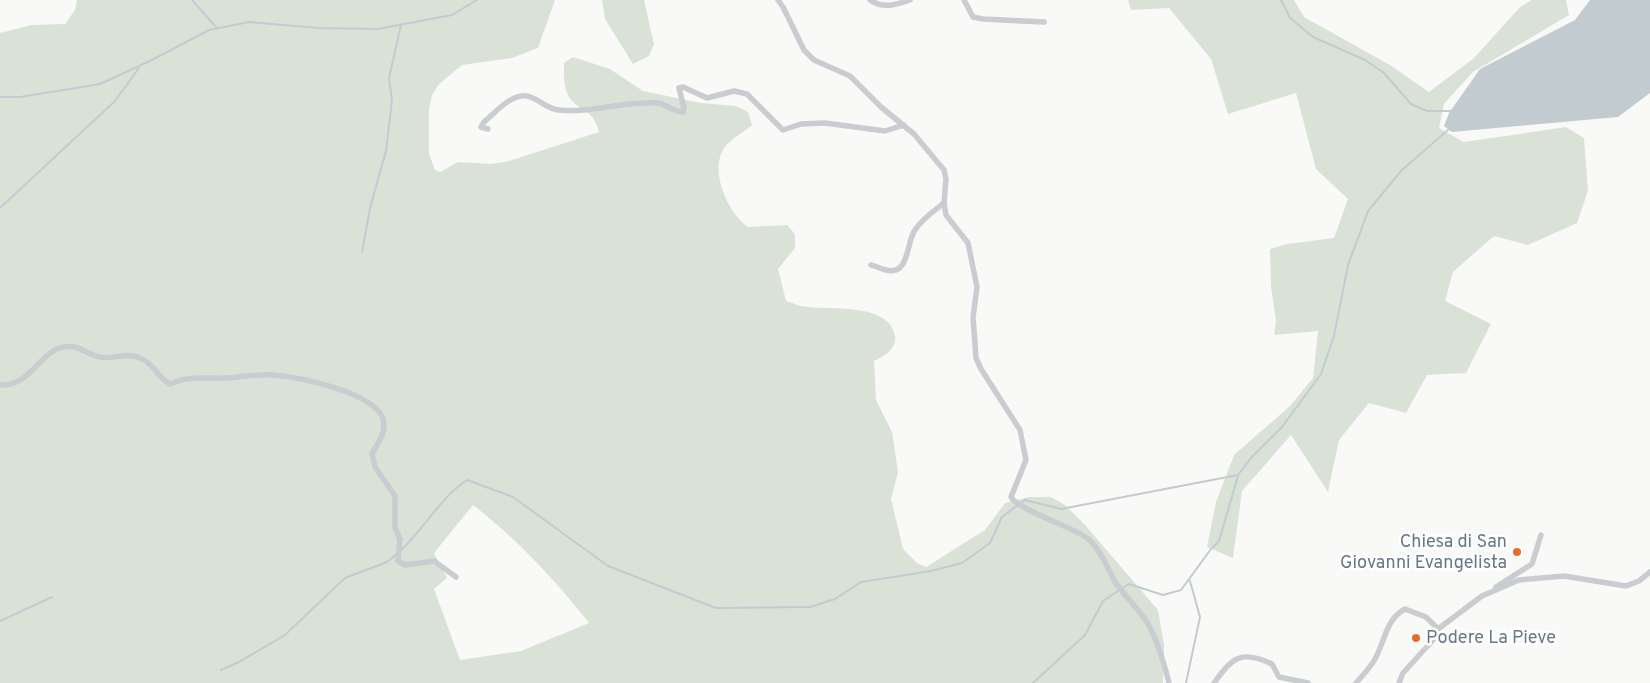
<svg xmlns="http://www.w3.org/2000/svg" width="1650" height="683" font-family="Overpass,sans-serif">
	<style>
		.green { fill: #dae2d8; fill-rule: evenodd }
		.water { fill: #c2cbd0 }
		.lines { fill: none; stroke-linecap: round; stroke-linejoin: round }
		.stream { stroke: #c2cbd0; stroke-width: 2 }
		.minor { stroke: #c9ccd0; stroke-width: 5.5 }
		.poi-dot { fill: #ea6a27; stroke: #fff; stroke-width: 2 }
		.labels { text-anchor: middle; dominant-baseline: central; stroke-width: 5; stroke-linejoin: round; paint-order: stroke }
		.poi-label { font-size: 18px; fill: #677689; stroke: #fff; text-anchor: end }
	</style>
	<rect width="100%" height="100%" fill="#f9faf7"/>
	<g class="green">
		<path d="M77,0H555L538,48L512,58L462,65L439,84L432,95L429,109V154L435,170L440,172L458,162L491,164L509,161L599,132C594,111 585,114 572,101C563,92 564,75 564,63L573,57L610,69L643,91L701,103L736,106L748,112L752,125C744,132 731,139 725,147C708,170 728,213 748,227L787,225L795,234V248L778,269L786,301C791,302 796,305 801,306C827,311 889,301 895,336C897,349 884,356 874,361L876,400L892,432L898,472L891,499L903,549L917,563L926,567L985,530L1005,503L1029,497H1051L1065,505L1085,525L1158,610L1164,645L1163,683H0V33L31,25L65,24L75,10ZM473,505C517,539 555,580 589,623L521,651L460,660L434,589L447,578L434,553Z"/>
		<polygon points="602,0 644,0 654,44 649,56 633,64 605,19"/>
		<polygon points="1128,0 1294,0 1304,17 1390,65 1429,92 1474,58 1520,7 1532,0 1566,0 1569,15 1473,72 1444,104 1439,128 1464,142 1566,127 1584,138 1588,191 1577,223 1528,245 1494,236 1453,272 1445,301 1491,324 1466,373 1427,375 1406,413 1369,403 1339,440 1328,492 1291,435 1242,491 1233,558 1207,547 1216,502 1234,455 1290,406 1313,378 1318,331 1274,335 1276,320 1271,287 1270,249 1287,244 1334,238 1348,199 1316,169 1296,93 1228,114 1211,59 1169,8 1131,10"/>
	</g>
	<polygon class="water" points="1590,0 1650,0 1650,93 1618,117 1452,132 1444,126 1449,113 1480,69 1575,20"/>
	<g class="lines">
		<g class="stream">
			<polyline points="192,0 217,28"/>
			<polyline points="1281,0 1290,18 1313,37 1365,60 1384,73 1411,104 1427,111 1451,111"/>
			<polyline points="0,97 20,97 100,84 150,61 209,30 249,22 318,28 378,29 452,15 477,0"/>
			<polyline points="0,208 115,101 139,68"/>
			<polyline points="362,252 370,208 386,151 392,100 389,78 401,25"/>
			<path d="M401,550C425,528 440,498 467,480L513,497L608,566L716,608L810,607L835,599L861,582L931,571L962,563L990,543L1002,517L1025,500L1061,509L1238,475L1251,458L1282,427L1321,374L1334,336L1348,265L1368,211L1401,171L1449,129"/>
			<polyline points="1122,588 1129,584 1163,595 1181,590 1211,549 1219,541 1238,476"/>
			<polyline points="0,621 52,597"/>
			<polyline points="221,670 239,662 285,635 345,578 387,562 398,553"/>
			<polyline points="1033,683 1085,635 1103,601 1118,591"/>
			<polyline points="1186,683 1200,617 1190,581"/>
		</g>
		<g class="minor">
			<path d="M778,0L783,7L804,50L814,60L850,76L881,107L914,134L944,170L946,179L944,203L946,215L968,243L977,287L973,317L976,358L981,369L1020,430L1026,460L1011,497C1017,509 1072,527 1087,538C1099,547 1107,567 1114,580C1123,595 1137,607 1147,622C1157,639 1164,663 1169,683"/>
			<path d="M870,0C883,9 896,5 910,0"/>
			<polyline points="964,0 973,17 983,19 1044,22"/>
			<path d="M488,129L481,127L484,122C494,114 507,98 521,96C535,94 545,109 559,110C587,113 614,104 643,103C649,103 656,102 662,104C669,107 675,112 683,112L684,108L679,88L683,87L707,98L734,91L747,94L783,130L801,124L825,123L885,131L904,125"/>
			<path d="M871,265C876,266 881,269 886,270C910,276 906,242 915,230C922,219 934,211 944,203"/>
			<path d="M0,385C31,387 39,351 64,347C80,344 87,355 100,357C114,360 127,351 142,359C154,364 158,378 170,384C189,375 207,379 227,378C242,377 257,374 273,375C299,377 374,392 383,419C387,432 378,442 372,454L375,467L395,496V528L400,539L398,561L405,565L434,561L456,577"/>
			<polyline points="1496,587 1532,564 1541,535"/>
			<path d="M1214,683C1232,658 1241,649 1272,664L1279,677L1308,683"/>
			<path d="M1356,683C1363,675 1370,668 1375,659C1385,641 1386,619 1405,609L1426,617L1438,629"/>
			<polyline points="1399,683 1403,673 1433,640 1438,629 1482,596 1519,580 1564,576 1626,586 1639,581 1650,572"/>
		</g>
	</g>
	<g class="poi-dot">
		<circle cx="1517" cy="552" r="5"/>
		<circle cx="1416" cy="638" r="5"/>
	</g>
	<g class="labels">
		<g class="poi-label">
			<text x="1507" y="542">Chiesa di San<tspan x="1507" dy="21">Giovanni Evangelista</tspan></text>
			<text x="1426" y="638" text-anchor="start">Podere La Pieve</text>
		</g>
	</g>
</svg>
